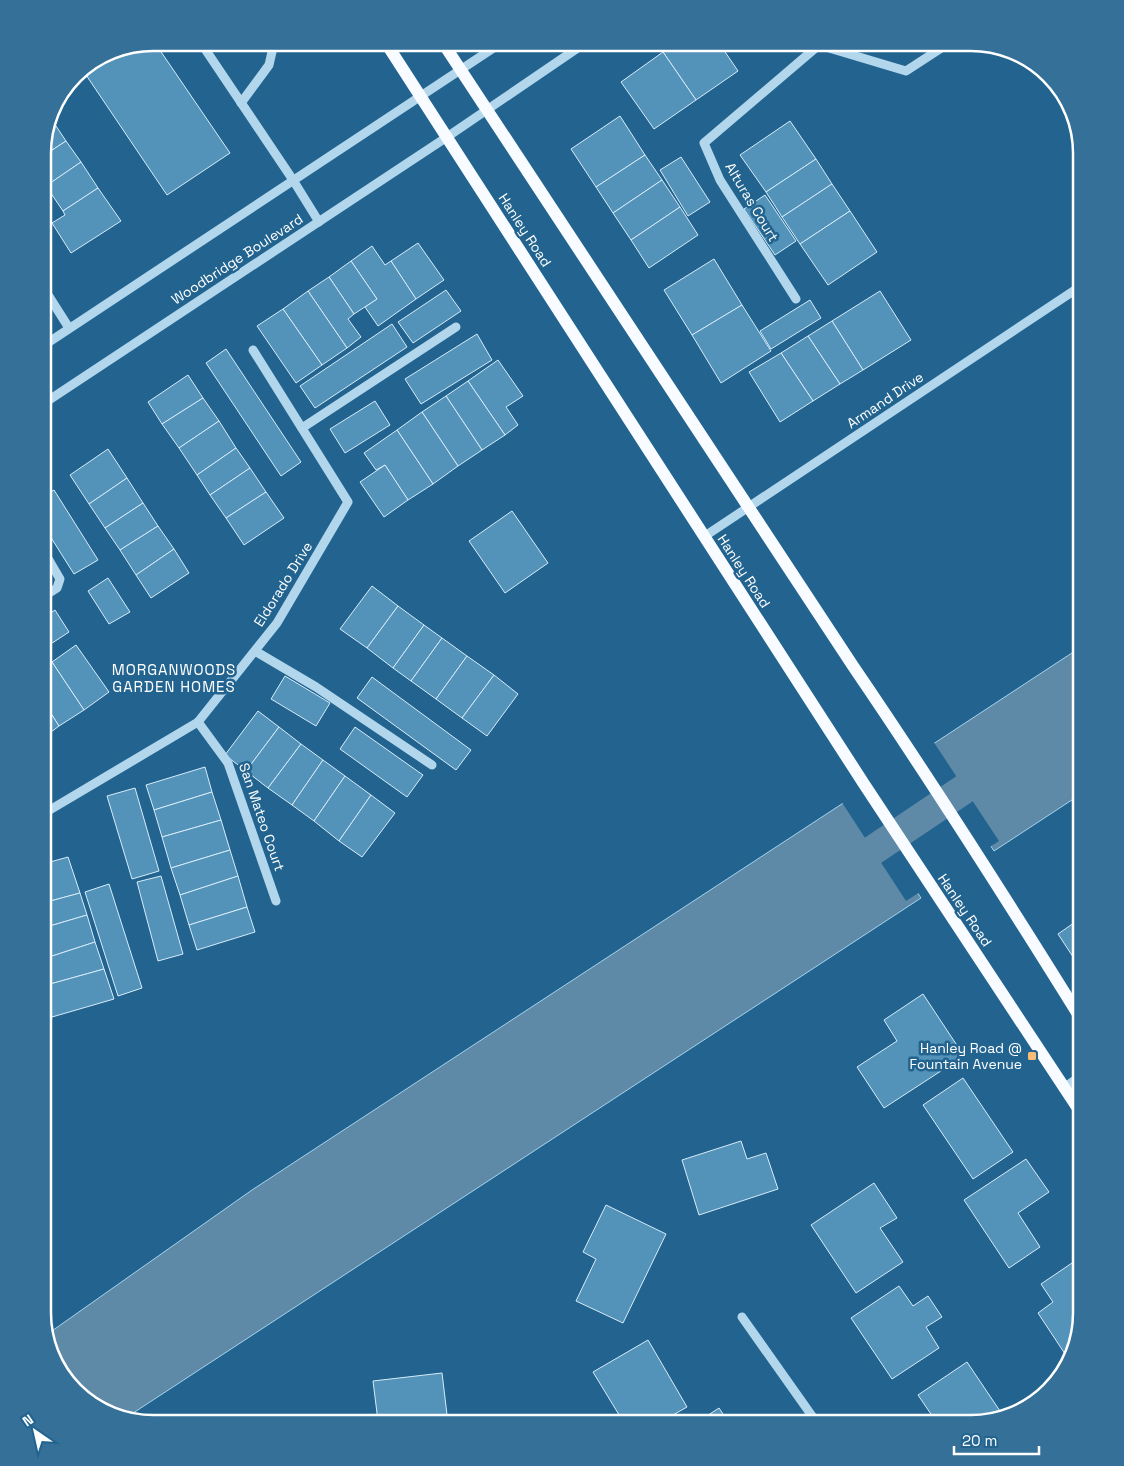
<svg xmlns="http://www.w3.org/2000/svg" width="1124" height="1466" font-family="'Space Grotesk',sans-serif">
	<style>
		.water { fill: #5f8aa7; stroke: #a6d3ed }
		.pier { fill: #22648f }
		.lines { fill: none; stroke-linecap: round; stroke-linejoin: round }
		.canal { stroke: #5f8aa7; stroke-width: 30 }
		.building { fill: #5392b9; stroke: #d7ecf9 }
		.minor { stroke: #b2d6ec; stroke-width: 9 }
		.major { stroke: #f8fbff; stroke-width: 12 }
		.poi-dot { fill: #f8bc74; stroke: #22648f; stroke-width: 2 }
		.labels { text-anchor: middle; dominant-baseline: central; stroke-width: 5; stroke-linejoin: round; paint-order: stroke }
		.street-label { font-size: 14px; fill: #fff; stroke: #22648f }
		.poi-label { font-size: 14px; fill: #fff; stroke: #22648f; text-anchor: end }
		.neighbourhood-label { font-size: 15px; letter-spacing: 1px; fill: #fff; stroke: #22648f }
		.rim { fill: none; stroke: #fff; stroke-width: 2.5 }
	</style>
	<rect width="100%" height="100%" fill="#22648f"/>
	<g class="water">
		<polygon points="1081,647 1081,794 994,851 927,748"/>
		<polygon points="854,796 921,898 127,1417 98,1409 61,1374 49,1333 252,1190"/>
	</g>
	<g class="pier">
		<polygon points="933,741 999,841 988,848 925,749 925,746"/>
		<polygon points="853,793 856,794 920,892 906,901 841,801"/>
	</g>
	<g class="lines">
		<polyline class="canal" points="851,865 991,771"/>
	</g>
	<g class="building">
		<polygon points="155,43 230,153 167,195 82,69 111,51"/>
		<polygon points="677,43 719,43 738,71 696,100 663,52"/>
		<polygon points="663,52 696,100 654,129 621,82"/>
		<polygon points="620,116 645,155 596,187 571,149"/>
		<polygon points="52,120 66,141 43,156 43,146 49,122"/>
		<polygon points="790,121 816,159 766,192 740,155"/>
		<polygon points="66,141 81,162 46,186 43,181 43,156"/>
		<polygon points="645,155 662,180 613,213 596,187"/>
		<polygon points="681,157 710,202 688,216 660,170"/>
		<polygon points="816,159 832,184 782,217 766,192"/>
		<polygon points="81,162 98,188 63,211 46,186"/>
		<polygon points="662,180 680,207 631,240 613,213"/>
		<polygon points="832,184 850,211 800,244 782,217"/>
		<polygon points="98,188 121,221 71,253 52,223 65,215 63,211"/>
		<polygon points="765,195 796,241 775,255 744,209"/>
		<polygon points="680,207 698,235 649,268 631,240"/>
		<polygon points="850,211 877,252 828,285 800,244"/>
		<polygon points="418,243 444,280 416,299 391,261"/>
		<polygon points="372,246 385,265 391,261 416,299 378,326 365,307 377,299 351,261"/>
		<polygon points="714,259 742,305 692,335 664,290"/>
		<polygon points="351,261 377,299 354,314 329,277"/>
		<polygon points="329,277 354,314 348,319 361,337 347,348 308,291"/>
		<polygon points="446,290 461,311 413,343 398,322"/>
		<polygon points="308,291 347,348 322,365 283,309"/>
		<polygon points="880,291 911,340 863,370 832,321"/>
		<polygon points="810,300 821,318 771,349 760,331"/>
		<polygon points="742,305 771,351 721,383 692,335"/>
		<polygon points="283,309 322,365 296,383 257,326"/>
		<polygon points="832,321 863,370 840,384 808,336"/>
		<polygon points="392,324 407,347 315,408 300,386"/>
		<polygon points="477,334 492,360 421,404 405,379"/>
		<polygon points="808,336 840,384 813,401 781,353"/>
		<polygon points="226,349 301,462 281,476 206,363"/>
		<polygon points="781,353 813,401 780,422 749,372"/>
		<polygon points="498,360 523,396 506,407 518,425 505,435 468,381"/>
		<polygon points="188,375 203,398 162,424 148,402"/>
		<polygon points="468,381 505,435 482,450 446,396"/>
		<polygon points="446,396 482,450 458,466 422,412"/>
		<polygon points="203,398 219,421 179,448 162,424"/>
		<polygon points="375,401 390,425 345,453 330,429"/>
		<polygon points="422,412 458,466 433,484 397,430"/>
		<polygon points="219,421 236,448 197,475 179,448"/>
		<polygon points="397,430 433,484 408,500 385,465 376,470 364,453"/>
		<polygon points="236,448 250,468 210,495 197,475"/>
		<polygon points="108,449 127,478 89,504 70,475"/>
		<polygon points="385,465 408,500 384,517 360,482"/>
		<polygon points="250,468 266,492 226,518 210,495"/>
		<polygon points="127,478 143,503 105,528 89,504"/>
		<polygon points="54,490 98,560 74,574 43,525 43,497"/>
		<polygon points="266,492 284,518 244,545 226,518"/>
		<polygon points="143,503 158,526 120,550 105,528"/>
		<polygon points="512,511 548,563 505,593 469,541"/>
		<polygon points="158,526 174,549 136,575 120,550"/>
		<polygon points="174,549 189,573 151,598 136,575"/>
		<polygon points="108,578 130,612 109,624 88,591"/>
		<polygon points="372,586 398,606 367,648 340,629"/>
		<polygon points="398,606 424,625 393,668 367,648"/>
		<polygon points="55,610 69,632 43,649 43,618"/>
		<polygon points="424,625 442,638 411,681 393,668"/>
		<polygon points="442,638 467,656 436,699 411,681"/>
		<polygon points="76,645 109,692 84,710 52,662"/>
		<polygon points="467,656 494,675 462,718 436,699"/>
		<polygon points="52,662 84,710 59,726 43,701 43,668"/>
		<polygon points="494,675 518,694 487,736 462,718"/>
		<polygon points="285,676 330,703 316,726 271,699"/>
		<polygon points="372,677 471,750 456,770 357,698"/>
		<polygon points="43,701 59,726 43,738"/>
		<polygon points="258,711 279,727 246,771 225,755"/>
		<polygon points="279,727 301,744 268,788 246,771"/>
		<polygon points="355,727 423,775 407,797 340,749"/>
		<polygon points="301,744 323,760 292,805 268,788"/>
		<polygon points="323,760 345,776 314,821 292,805"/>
		<polygon points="205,767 212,792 154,810 146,785"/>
		<polygon points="345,776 371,795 339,841 314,821"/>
		<polygon points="135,788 159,871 132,879 107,796"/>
		<polygon points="212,792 221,820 162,837 154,810"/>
		<polygon points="371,795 395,813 362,857 339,841"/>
		<polygon points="221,820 230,850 171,868 162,837"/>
		<polygon points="230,850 238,876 180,895 171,868"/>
		<polygon points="68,857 80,893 43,903 43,864"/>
		<polygon points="161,876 183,954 158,961 137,882"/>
		<polygon points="238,876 247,907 189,925 180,895"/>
		<polygon points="109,884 142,988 118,996 85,892"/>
		<polygon points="80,893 87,915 43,928 43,903"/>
		<polygon points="247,907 255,932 197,950 189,925"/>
		<polygon points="87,915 95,942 43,959 43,928"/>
		<polygon points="1081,918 1081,969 1058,934"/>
		<polygon points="95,942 104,969 43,986 43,959"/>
		<polygon points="104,969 114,999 52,1017 43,986"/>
		<polygon points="923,994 964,1056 884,1108 857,1067 897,1041 884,1020"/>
		<polygon points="963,1078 1013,1152 973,1179 923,1105"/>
		<polygon points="741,1141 747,1159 766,1153 778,1189 699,1215 682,1160"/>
		<polygon points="1026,1159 1049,1192 1018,1213 1040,1247 1009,1268 964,1200"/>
		<polygon points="874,1183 897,1218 880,1228 903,1262 856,1293 811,1225"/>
		<polygon points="606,1205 666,1234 623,1323 576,1301 596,1259 583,1252"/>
		<polygon points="1072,1263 1081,1277 1081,1313 1069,1360 1038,1313 1053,1302 1041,1284"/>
		<polygon points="899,1286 913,1306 928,1296 942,1317 926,1327 939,1348 892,1379 851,1318"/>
		<polygon points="648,1340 687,1407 659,1423 624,1423 593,1372"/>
		<polygon points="967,1362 1002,1414 971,1423 937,1423 918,1395"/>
		<polygon points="442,1373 448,1423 401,1423 401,1418 378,1421 373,1381"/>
		<polygon points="719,1408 729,1423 696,1423"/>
		<polygon points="495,1415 505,1423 488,1423"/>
	</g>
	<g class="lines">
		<g class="minor">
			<polyline points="201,43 293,180 319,222"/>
			<polyline points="818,43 819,45 906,71 949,43"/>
			<polyline points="241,103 269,65 274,43"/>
			<polyline points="43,287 69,328"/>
			<polyline points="796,299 720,180 704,143 819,45"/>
			<polyline points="43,346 501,43"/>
			<polyline points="43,404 447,137 585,43"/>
			<polyline points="302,428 456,327"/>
			<polyline points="705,536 1081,286"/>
			<polyline points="43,597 57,588 60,579 43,550"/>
			<polyline points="255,651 316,687 432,765"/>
			<polyline points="198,722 228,763 276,901"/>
			<polyline points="43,814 198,722 277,623 348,502 253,350"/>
			<polyline points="43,1043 43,1045"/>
			<polyline points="1065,1087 1081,1076"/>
			<polyline points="742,1317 817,1423"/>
		</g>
		<g class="major">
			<polyline points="386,43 864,784 1081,1113"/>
			<path d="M443,43L853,666C932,782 1007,900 1081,1019"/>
		</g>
	</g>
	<rect class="poi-dot" x="1027" y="1051" width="10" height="10" rx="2.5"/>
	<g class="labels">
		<g class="street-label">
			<text transform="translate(752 202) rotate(59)">Alturas Court</text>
			<text transform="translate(525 230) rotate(57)">Hanley Road</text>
			<text transform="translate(237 259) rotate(-33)">Woodbridge Boulevard</text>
			<text transform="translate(885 400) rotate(-34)">Armand Drive</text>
			<text transform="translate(744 571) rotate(57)">Hanley Road</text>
			<text transform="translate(283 584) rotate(-58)">Eldorado Drive</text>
			<text transform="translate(262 817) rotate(71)">San Mateo Court</text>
			<text transform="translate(965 910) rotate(56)">Hanley Road</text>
		</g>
		<g class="poi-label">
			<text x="1022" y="1048">Hanley Road @<tspan x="1022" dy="16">Fountain Avenue</tspan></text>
		</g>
		<g class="neighbourhood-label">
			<text x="174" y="669">MORGANWOODS<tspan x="174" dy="17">GARDEN HOMES</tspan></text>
		</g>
	</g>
	<path d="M0 0H1124V1466H0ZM153 51H971A102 102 0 0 1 1073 153V1313A102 102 0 0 1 971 1415H153A102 102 0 0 1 51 1313V153A102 102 0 0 1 153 51Z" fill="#347098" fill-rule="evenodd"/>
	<path class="rim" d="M153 51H971A102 102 0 0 1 1073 153V1313A102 102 0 0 1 971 1415H153A102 102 0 0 1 51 1313V153A102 102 0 0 1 153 51Z"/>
	<g transform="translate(35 1431) rotate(326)" stroke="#22648f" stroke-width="4" paint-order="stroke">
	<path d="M0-4L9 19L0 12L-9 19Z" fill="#ffffff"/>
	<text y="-8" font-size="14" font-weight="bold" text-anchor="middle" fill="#ffffff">N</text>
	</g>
	<path d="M954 1446v8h85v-8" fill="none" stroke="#ffffff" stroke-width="2.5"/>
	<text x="962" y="1446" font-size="15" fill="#ffffff" stroke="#22648f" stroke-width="4" paint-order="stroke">20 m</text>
</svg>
